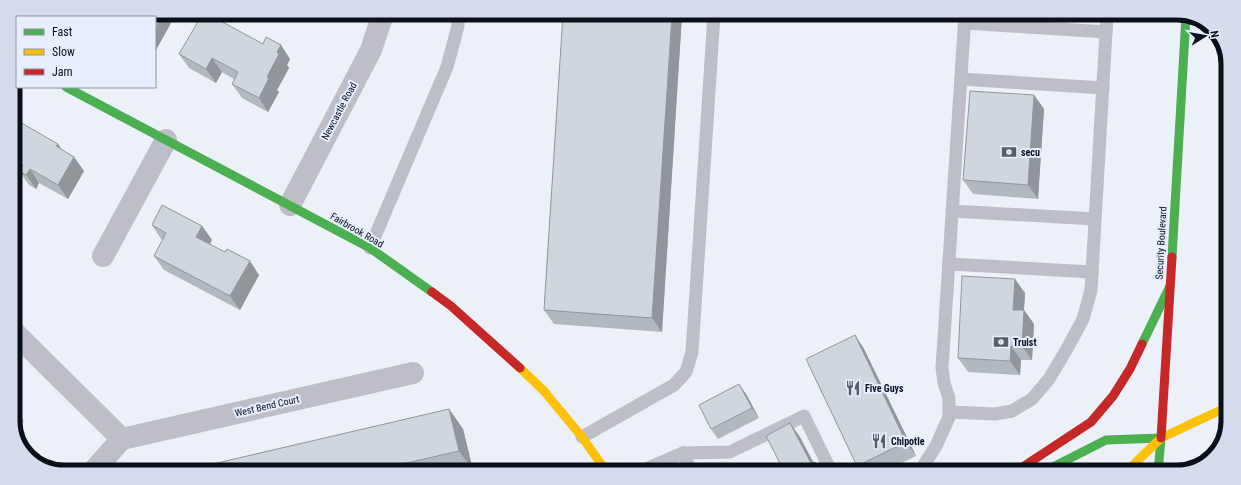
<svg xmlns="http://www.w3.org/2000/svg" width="1241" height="485" font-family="'Roboto Condensed',sans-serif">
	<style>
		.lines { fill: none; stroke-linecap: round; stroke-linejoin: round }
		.lane { stroke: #bebec9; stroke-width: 13 }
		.street { stroke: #bebec9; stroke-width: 22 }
		.fast { stroke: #4caf50; stroke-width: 9 }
		.slow { stroke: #ffc107; stroke-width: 9 }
		.jam { stroke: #c62828; stroke-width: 9 }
		.wall { fill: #b2b8bf }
		.shaded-wall { fill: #91969b }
		.building { fill: #cfd6de; stroke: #91969b }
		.labels { text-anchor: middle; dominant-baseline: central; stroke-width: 4; stroke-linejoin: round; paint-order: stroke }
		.street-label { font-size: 10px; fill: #0b0f19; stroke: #e6eeff }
		.poi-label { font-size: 10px; font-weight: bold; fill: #0b0f19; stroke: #e6eeff; text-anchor: start }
		.rim { fill: none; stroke: #0b0f19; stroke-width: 5 }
	</style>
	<rect width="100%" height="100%" fill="#ecf0f9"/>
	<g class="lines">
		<g class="lane">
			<polyline points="1106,32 1107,16"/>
			<polyline points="961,79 1103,88"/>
			<polyline points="952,211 1095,219"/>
			<polyline points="370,248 447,67 458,26 458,14"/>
			<polyline points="949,264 1092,272"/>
			<polyline points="949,412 995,414 1012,411 1032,399 1049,379 1068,347 1083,319 1091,290 1106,32 965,23"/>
			<polyline points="582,437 674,385 686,372 692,352 714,15"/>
			<polyline points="683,453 691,471"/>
			<polyline points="641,471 683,453 730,452 804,416 831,471"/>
			<polyline points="920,471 936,446 949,417 949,398 944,383 942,368 965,15"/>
		</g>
		<g class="street">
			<polyline points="290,205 371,50 383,14"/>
			<polyline points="103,256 166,140"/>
			<polyline points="13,331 122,439 413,373"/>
			<polyline points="95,469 122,439"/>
		</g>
		<g class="fast">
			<polyline points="14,59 17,60"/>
			<polyline points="66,87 370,248 432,292"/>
			<polyline points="1172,257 1186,16"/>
			<polyline points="1142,344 1170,286"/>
			<polyline points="1043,472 1106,440 1161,438"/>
			<polyline points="1158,472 1161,438"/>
		</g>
		<g class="slow">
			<polyline points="520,368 544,391 582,437 606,471"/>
			<polyline points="1126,472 1161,438 1225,408"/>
		</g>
		<g class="jam">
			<polyline points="432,292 451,306 520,368"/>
			<polyline points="1161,438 1172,257"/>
			<polyline points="1015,472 1091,422 1113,396 1130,369 1142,344"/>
		</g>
	</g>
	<g class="wall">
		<polygon points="82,13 107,13 105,17 90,17"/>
		<polygon points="563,14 682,15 662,332 554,324 544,310"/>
		<polygon points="179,54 290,59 287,65 289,68 277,90 279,92 268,112 242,98 232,84 234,79 222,72 216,83 189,68"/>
		<polygon points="1034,95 1044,109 1038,199 973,194 963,180"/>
		<polygon points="13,123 74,157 84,171 68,199 39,183 36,189 29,185 20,172 13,168"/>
		<polygon points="152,225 202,226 212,240 210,244 259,275 240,310 164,270 154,256 163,240 161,239"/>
		<polygon points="1025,293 1024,310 1034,324 1032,360 1021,360 1020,375 968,372 958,358"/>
		<polygon points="855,335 864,349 916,456 885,471 861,471 857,466"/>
		<polygon points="746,394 759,418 718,439 711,429"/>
		<polygon points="13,406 24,421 15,430 13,424"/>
		<polygon points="449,409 463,429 473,470 187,470"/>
	</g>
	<g class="shaded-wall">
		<polygon points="95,13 107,13 105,17 97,17 95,14"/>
		<polygon points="164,13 171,23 155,52 155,29"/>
		<polygon points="672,15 682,15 662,332 652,318"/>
		<polygon points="281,45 290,59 287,65 289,68 277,90 279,92 268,112 259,98 277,52"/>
		<polygon points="212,58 222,72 216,83 206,69"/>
		<polygon points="1034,95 1044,109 1038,199 1028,185"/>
		<polygon points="58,144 68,158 56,146"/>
		<polygon points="74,157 84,171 68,199 58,185"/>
		<polygon points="30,169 39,183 36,189 26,175"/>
		<polygon points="202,226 212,240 206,251 196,237"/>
		<polygon points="250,261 259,275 240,310 230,296"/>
		<polygon points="1015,279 1025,293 1023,324 1013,310"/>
		<polygon points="1024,310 1034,324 1032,360 1022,346"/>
		<polygon points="855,335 864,349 916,456 906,442"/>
		<polygon points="1011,346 1021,360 1020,375 1010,361"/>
		<polygon points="739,384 746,394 759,418 752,408"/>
		<polygon points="449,409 463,429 473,470 459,451"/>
		<polygon points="790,423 800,437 818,471 815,471"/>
	</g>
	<g class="building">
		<polygon points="127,13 164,13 155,29 155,17 125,17"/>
		<polygon points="203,13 206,13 263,44 266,37 281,45 277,52 279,54 267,77 269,78 259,98 232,84 238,72 212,58 206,69 179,54"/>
		<polygon points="563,14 672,15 652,318 544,310"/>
		<polygon points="970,91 1034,95 1028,185 963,180"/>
		<polygon points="18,121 58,144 56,146 74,157 58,185 30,169 26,175 19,171 23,165 13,160 13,123 16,125"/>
		<polygon points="162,205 202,226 196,237 225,252 227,249 250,261 230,296 154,256 166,233 152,225"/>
		<polygon points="962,276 1015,279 1013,310 1024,310 1022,346 1011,346 1010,361 958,358"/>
		<polygon points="855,335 906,442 857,466 806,359"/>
		<polygon points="739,384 752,408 711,429 699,405"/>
		<polygon points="449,409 459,451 376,470 187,470"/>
		<polygon points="790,423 815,471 784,471 766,436"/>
		<polygon points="815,462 820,471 817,471 812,463"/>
	</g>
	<defs>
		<g id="bank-bare" transform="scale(1.2)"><path d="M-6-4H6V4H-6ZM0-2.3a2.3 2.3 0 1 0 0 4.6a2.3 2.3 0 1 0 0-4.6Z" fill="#5a5e67" stroke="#e6eeff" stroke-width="2.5" paint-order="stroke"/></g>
		<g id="restaurant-bare" transform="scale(1.2)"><path d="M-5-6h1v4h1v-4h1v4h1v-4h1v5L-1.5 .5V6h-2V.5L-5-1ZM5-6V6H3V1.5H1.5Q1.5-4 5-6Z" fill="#5a5e67" stroke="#e6eeff" stroke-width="2.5" paint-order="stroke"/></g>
	</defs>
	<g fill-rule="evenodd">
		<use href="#bank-bare" x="1009" y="152"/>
		<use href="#bank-bare" x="1001" y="342"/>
		<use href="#restaurant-bare" x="853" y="388"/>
		<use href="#restaurant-bare" x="879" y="441"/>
	</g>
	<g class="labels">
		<g class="street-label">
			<text transform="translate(339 111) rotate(-62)">Newcastle Road</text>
			<text transform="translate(357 230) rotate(30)">Fairbrook Road</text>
			<text transform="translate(1161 243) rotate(-87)">Security Boulevard</text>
			<text transform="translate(267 406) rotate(-13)">West Bend Court</text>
		</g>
		<g class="poi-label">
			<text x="1021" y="152">secu</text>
			<text x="1013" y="342">Truist</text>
			<text x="865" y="388">Five Guys</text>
			<text x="891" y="441">Chipotle</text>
		</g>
	</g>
	<path d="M0 0H1241V485H0ZM64 20H1177A44 44 0 0 1 1221 64V421A44 44 0 0 1 1177 465H64A44 44 0 0 1 20 421V64A44 44 0 0 1 64 20Z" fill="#d4dced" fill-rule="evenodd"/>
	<path class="rim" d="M64 20H1177A44 44 0 0 1 1221 64V421A44 44 0 0 1 1177 465H64A44 44 0 0 1 20 421V64A44 44 0 0 1 64 20Z"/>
	<rect x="16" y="16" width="140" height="72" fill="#e6eeff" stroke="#8e95a3"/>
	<rect x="24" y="29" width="20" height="6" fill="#4caf50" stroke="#8e95a3"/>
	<text x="52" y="36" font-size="12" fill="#0b0f19">Fast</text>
	<rect x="24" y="49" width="20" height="6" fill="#ffc107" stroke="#8e95a3"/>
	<text x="52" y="56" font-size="12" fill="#0b0f19">Slow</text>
	<rect x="24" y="69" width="20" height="6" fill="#c62828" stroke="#8e95a3"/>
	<text x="52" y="76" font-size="12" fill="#0b0f19">Jam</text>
	<g transform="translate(1205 36) rotate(79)" stroke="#e6eeff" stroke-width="3" paint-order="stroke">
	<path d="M0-3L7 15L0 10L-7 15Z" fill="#0b0f19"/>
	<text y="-6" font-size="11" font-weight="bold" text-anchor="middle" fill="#0b0f19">N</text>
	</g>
</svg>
